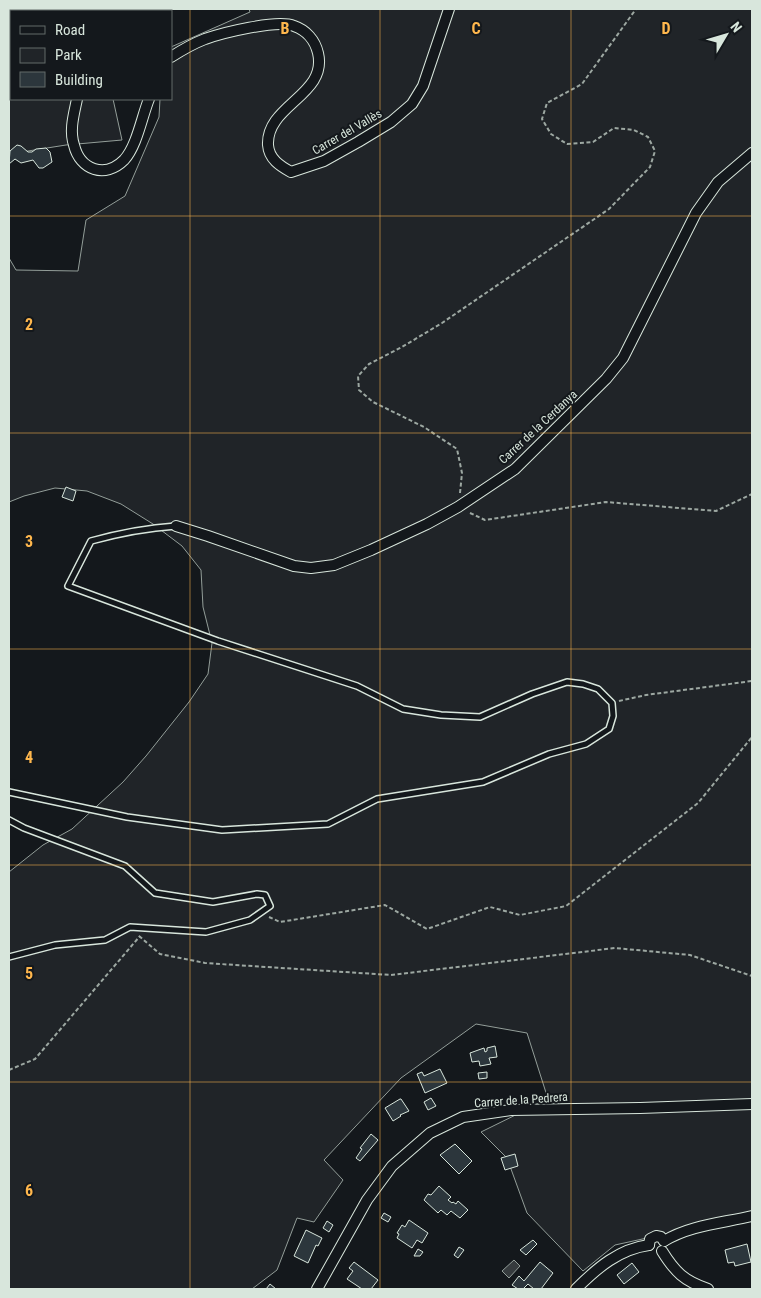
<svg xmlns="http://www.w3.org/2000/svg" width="761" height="1298" font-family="'Roboto Condensed',sans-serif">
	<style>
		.green { fill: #202428; stroke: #939e99 }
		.water { fill: #363b3e; stroke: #939e99 }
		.building { fill: #2c363c; stroke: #d8e6dc }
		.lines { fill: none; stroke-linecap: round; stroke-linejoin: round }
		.lane-casing { stroke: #d8e6dc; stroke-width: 8 }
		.street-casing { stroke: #d8e6dc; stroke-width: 12 }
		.path { stroke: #9da8a2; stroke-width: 2; stroke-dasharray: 4 2.5; stroke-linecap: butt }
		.lane { stroke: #14181c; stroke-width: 5 }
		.street { stroke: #14181c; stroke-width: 10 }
		.grid { fill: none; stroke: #ffb74d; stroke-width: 1; stroke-opacity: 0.55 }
		.labels { text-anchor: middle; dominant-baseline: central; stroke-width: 4; stroke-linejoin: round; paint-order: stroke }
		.street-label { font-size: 12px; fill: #d8e6dc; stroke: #14181c }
		.grid-label { font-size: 16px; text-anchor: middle; font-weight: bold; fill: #ffb74d; stroke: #14181c; stroke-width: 4; stroke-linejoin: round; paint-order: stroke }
	</style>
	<rect width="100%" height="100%" fill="#14181c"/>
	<g class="green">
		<polygon points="9,9 134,9 132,11 11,11 11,99 113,99 122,140 66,145 9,154"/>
		<polygon points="249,9 752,9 752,1215 615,1245 583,1271 527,1213 507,1158 481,1132 548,1099 527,1033 476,1024 401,1078 324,1160 343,1180 314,1222 297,1218 277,1270 252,1289 9,1289 9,872 43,845 72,829 123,782 146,756 189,702 208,674 212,643 203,607 201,570 182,546 153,524 121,504 87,491 55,488 24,496 9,502 9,258 16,270 78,271 86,220 125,196 159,117 160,99 171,99 171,47 250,12"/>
	</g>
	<polygon class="water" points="514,1260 520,1266 509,1278 502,1271"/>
	<g class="building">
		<polygon points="17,145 21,146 28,152 32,152 36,149 46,148 50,152 52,162 43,168 39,168 33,160 21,163 15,159 9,164 10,151"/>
		<polygon points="66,487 76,491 73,501 62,497"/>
		<polygon points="495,1046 497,1057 489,1058 491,1064 480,1066 479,1061 472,1062 470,1053 484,1048 485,1052 487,1051 487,1048"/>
		<polygon points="440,1069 447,1083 425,1093 417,1074 422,1072 424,1076"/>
		<polygon points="487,1072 487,1078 479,1079 478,1073"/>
		<polygon points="431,1098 436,1106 428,1110 424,1102"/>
		<polygon points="400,1099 401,1099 409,1111 400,1115 401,1116 393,1121 385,1108"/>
		<polygon points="371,1134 378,1140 360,1161 356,1158 362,1149 360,1148"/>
		<polygon points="455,1144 472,1161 459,1174 440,1155"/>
		<polygon points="515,1154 518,1166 505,1170 501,1158"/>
		<polygon points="439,1186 451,1197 448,1200 452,1203 453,1202 456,1204 458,1201 468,1210 460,1218 451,1211 447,1215 441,1210 438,1213 424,1200 428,1194 431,1195"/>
		<polygon points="384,1213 391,1217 388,1222 381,1218"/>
		<polygon points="409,1220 428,1233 422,1243 417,1240 412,1248 397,1238 399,1234 397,1233 402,1225 405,1227"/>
		<polygon points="327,1221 333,1225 329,1232 323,1228"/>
		<polygon points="306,1230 322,1238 318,1246 316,1245 308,1263 294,1256"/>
		<polygon points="533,1240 537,1244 526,1255 520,1250"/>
		<polygon points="747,1244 751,1262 735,1266 734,1262 728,1263 725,1250"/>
		<polygon points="459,1247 464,1250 458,1258 454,1255"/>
		<polygon points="418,1249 423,1252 420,1256 414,1256"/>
		<polygon points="354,1262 378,1280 371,1289 362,1289 347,1279 353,1271 349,1268"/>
		<polygon points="540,1262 553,1273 541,1289 534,1289 528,1284 523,1289 518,1289 512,1285 519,1276 524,1281"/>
		<polygon points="632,1263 639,1272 624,1284 617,1275"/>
		<polygon points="270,1284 276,1289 266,1289"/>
	</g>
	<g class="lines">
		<g class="lane-casing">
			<g id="lane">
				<path d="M9,792L127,817L222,830L328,824L377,799L483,782L549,754L586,744L609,729L613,716L612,703L598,689L583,684L567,682L532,694L480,717L441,715L403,709L357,686L218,641L68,586L91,541C120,533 146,528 176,526"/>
				<polyline points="9,820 24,828 125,866 155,893 213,902 257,894 265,895 270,906 250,920 206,932 130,927 105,940 55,945 9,957"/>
			</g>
		</g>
		<g class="street-casing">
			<g id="street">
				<polyline points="70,11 71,9"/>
				<path d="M171,57C182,50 192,44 205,39C222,33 277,19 294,26C306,30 315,40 318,53C328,95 266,105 268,145C269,159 280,166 291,172L324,161L358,142L391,122L412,104L423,86L449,9"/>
				<path d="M77,99C74,114 69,130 74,145C80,170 105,179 124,160C137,146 142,116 149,99"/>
				<polyline points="176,526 208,536 294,566 311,568 334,565 371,550 427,524 458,507 515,469 606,379 623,358 696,213 718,182 752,153"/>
				<path d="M664,1241C690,1225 723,1223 752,1216"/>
				<polyline points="649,1245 650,1239 656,1236 661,1237 664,1241"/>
				<path d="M662,1251C675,1272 684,1281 708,1289"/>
				<polyline points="317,1289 367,1200 392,1166 430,1133 463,1117 511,1110 640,1108 752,1104"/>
				<path d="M576,1289C597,1268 619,1249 649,1245"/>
			</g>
		</g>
		<g class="path">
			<polyline points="460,493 462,473 457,449 424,427 373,402 359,390 358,376 369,364 402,347 442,323 609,209 650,167 655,151 648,137 634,130 614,128 593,142 567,144 551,134 542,119 547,103 582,84 636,9"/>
			<polyline points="470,513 485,520 606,502 716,511 752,494"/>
			<polyline points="619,701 646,695 752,681"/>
			<polyline points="269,917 280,922 385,905 427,929 490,907 520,915 566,906 698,803 752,737"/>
			<polyline points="139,936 160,954 205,963 391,975 615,948 690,955 752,976"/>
			<polyline points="9,1070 35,1059 140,936"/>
		</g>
		<use href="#lane" class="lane"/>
		<use href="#street" class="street"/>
	</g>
	<path class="grid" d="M190,9V1289M380,9V1289M571,9V1289M9,216H752M9,433H752M9,649H752M9,865H752M9,1082H752"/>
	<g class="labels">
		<g class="street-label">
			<text transform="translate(347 132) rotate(-30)">Carrer del Vallès</text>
			<text transform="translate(538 427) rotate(-43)">Carrer de la Cerdanya</text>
			<text transform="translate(521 1100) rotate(-4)">Carrer de la Pedrera</text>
		</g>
	</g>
	<g class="grid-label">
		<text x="285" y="34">B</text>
		<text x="476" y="34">C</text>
		<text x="666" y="34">D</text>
		<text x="29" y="330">2</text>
		<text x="29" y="547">3</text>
		<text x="29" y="763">4</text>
		<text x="29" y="979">5</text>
		<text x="29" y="1196">6</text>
	</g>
	<rect width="761" height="1298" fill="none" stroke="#d8e6dc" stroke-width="20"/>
	<rect x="10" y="10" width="162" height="90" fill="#14181c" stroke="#626a69"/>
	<rect x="20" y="26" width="25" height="8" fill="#14181c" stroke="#626a69"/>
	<text x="55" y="35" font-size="15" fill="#d8e6dc">Road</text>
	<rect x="20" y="48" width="25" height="15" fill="#202428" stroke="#626a69"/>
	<text x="55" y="60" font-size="15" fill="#d8e6dc">Park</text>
	<rect x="20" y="72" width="25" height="15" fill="#2c363c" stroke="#626a69"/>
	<text x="55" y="85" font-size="15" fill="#d8e6dc">Building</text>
	<g transform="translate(726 35) rotate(52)" stroke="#14181c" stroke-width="4" paint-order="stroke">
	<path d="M0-4L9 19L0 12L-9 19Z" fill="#d8e6dc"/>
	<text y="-8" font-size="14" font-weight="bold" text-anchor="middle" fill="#d8e6dc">N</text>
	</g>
</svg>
